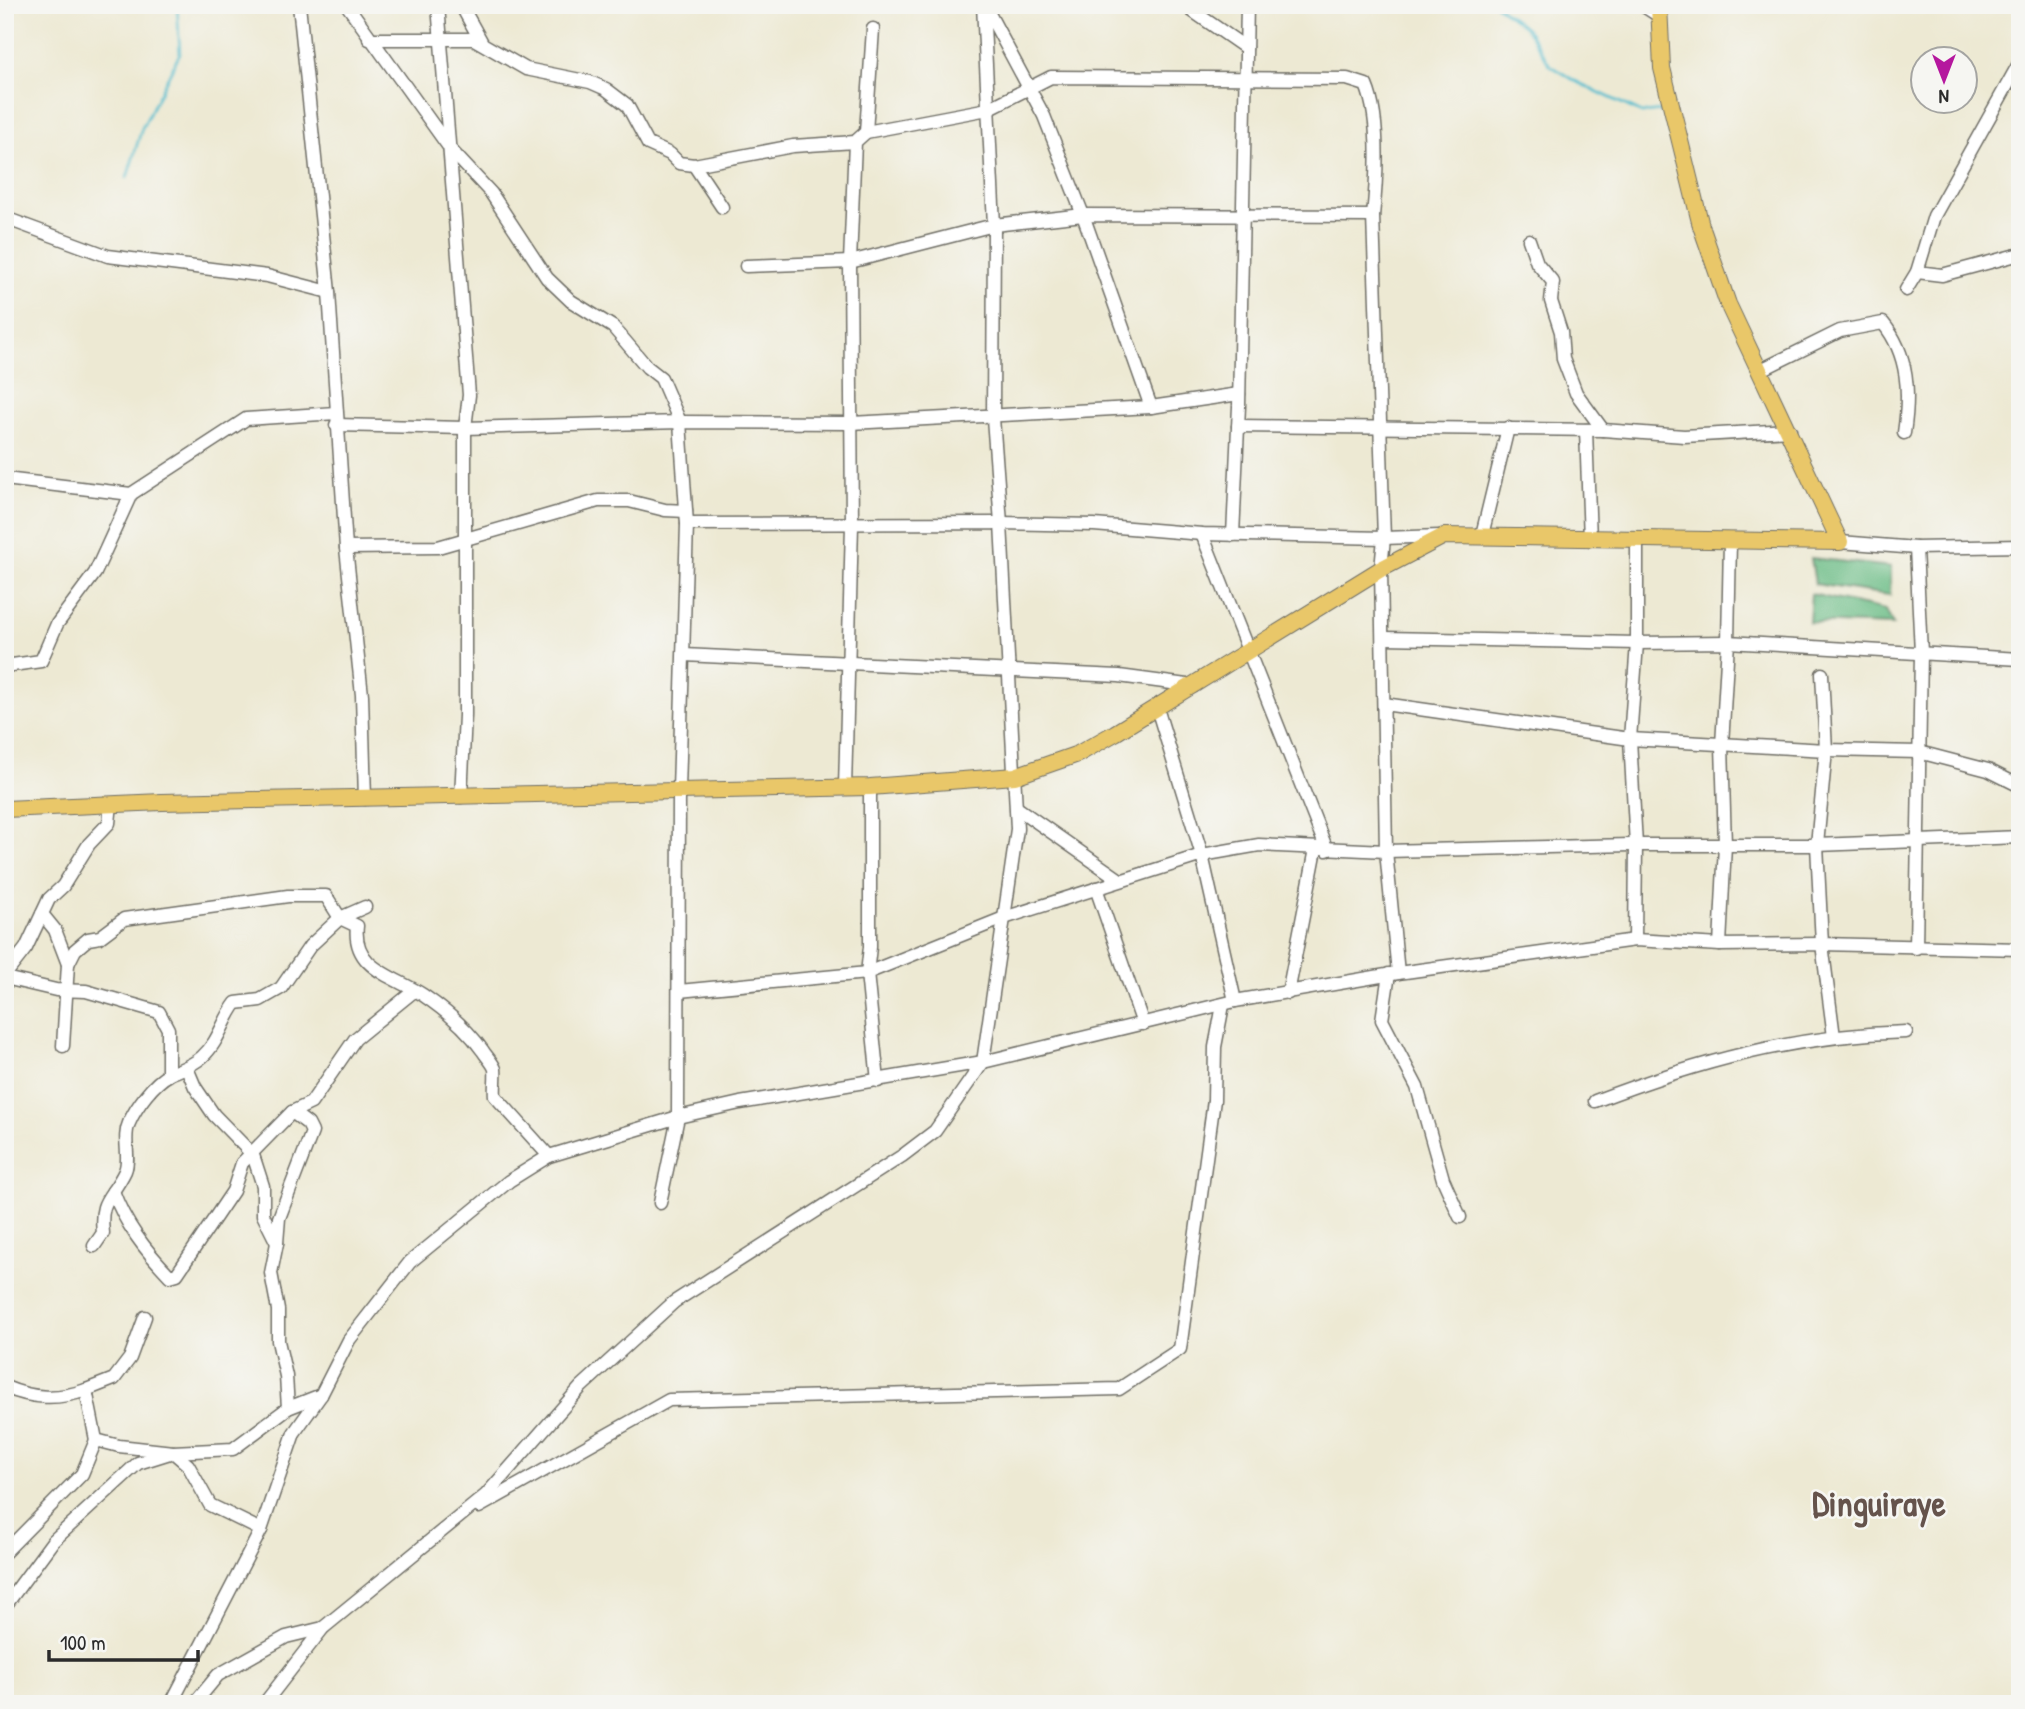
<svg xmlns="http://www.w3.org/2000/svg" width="2025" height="1709" font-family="'Patrick Hand',sans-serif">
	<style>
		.forest { fill: #6ebe88; stroke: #4c745a; stroke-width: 2 }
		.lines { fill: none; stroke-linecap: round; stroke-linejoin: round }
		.stream { stroke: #53bdcf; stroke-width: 2.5 }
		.minor-casing { stroke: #6f6e66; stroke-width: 15 }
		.major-casing { stroke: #6f6e66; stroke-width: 18 }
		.minor { stroke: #fff; stroke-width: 12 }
		.major { stroke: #e9c769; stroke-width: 16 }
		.labels { text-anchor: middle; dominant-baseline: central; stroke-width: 5; stroke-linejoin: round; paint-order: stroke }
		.town-label { font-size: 35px; font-weight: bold; fill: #65534c; stroke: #f6f6f2 }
	</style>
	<rect width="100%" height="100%" fill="#f6f6f2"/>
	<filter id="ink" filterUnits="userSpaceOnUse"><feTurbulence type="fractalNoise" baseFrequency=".0143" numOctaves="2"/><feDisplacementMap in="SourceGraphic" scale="14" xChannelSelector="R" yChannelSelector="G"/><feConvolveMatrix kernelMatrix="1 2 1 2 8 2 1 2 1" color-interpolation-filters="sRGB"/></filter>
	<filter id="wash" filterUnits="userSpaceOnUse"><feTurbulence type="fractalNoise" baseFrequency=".00686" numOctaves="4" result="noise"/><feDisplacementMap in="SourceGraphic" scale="28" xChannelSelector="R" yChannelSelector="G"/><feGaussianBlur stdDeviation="1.57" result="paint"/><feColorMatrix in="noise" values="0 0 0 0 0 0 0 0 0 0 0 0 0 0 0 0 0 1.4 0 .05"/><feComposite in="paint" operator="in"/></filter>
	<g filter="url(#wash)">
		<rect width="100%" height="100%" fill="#ede9d3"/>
		<g class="forest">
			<polygon points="1811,558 1891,567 1890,595 1815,584"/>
			<polygon points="1811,594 1886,610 1893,625 1809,622"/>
		</g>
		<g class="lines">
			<g class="stream">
				<polyline points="1496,5 1526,28 1550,65 1575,81 1642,113 1664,111"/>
				<polyline points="127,178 142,128 180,53 177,5"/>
			</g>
		</g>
	</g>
	<g filter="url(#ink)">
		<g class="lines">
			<g class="minor-casing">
				<g id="minor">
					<polyline points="299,5 329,292 346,548 362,695 365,799"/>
					<polyline points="347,5 451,150 491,193 547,278 571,301 613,327 647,367 661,378 680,422 687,524 679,790 678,1117 660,1203"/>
					<polyline points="438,5 469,395 465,428 465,715 461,797"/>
					<polyline points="461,5 481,41"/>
					<polyline points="1184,5 1246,48"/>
					<polyline points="1642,5 1659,16"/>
					<polyline points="985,6 1044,116 1083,215 1151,407"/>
					<polyline points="369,39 474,39 526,69 590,82 606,89 627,105 648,144 670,154 679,163 694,165"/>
					<path d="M866,132L988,109L1051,77L1347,79L1366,85C1381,120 1377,178 1373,216L1384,538L1381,569L1386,851L1398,973"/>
					<polyline points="722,207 694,165 793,146 855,142"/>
					<polyline points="5,218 108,256 267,276 329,292"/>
					<polyline points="1529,240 1537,263 1553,282 1551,301 1561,332 1563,359 1576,393 1603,430"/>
					<polyline points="746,266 850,262 994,225 1083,215 1373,216"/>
					<polyline points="1917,272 1942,275 2020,254"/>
					<polyline points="1906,290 1917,272 1934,216 2020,62"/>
					<path d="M1759,371L1840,331L1883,323C1909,355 1910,393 1904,433"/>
					<polyline points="336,425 465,428 680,422 851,423 1151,407 1239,394"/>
					<polyline points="1238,426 1603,430 1684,436 1790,430"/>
					<polyline points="1586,430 1590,540"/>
					<polyline points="5,479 131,494"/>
					<polyline points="687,524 1001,523 1094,525 1202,534 1384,538 1440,536"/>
					<polyline points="1202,534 1327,850"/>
					<polyline points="1233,535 1239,406 1247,5"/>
					<polyline points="1482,535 1508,428"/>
					<polyline points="1840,542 1916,548 2020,546"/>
					<polyline points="346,548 438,547 598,501 629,501 665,510 686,511"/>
					<polyline points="1916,548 1921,653 1916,948"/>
					<polyline points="1385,638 1637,643 1728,642 2020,659"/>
					<polyline points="684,655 1119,676 1194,686"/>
					<polyline points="5,666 41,661 57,624 95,573 131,494 246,419 336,413"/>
					<polyline points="1822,674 1826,750 1817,845 1822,944 1834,1037"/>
					<polyline points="1384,704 1630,739 1826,750 1919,752 1988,770 2020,786"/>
					<polyline points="1157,708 1202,855 1235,1001"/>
					<polyline points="870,787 870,947 867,973 878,1081"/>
					<polyline points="845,788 852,525 850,262 855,142 866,132 873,29"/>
					<polyline points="1017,808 1120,880"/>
					<polyline points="1096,888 1143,1024"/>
					<polyline points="42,914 55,930 68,964 63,1046"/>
					<polyline points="1635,940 1636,845 1630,739 1637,643 1637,541"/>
					<polyline points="1720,945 1725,845 1722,745 1728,642 1730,541"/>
					<path d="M68,964L75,950L88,939L100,937L124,919L288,896H326L340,918L357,926C352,969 394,976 423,995C445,1010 467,1028 483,1051C486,1056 493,1063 495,1069C496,1077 494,1088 495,1096L549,1156"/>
					<polyline points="1389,974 1382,1020 1417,1087 1443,1179 1460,1217"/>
					<polyline points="5,975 26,948 49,899 63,886 89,844 109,823 111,804"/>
					<polyline points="5,978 56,990 86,991 159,1012 168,1029 168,1075"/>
					<polyline points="679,991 867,973 1004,918 1202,855 1259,845 1386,851 1631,845 1817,845 2020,837"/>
					<polyline points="1288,993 1316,849"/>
					<polyline points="187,1068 195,1087 214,1115 253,1155 263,1186 263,1215 277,1243 271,1273 278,1310 278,1341 286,1376 288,1408"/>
					<path d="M1595,1101C1697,1062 1795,1035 1906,1032"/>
					<path d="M113,1191C125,1224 145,1250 170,1276L177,1274L233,1191L242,1163L292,1112L311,1103L355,1039L414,991"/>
					<polyline points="277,1243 279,1218 312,1132 308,1124 292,1112"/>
					<path d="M94,1246L103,1233C99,1198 111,1200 125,1171C131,1157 122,1138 129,1123C136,1107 153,1083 170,1074C181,1069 192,1066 202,1057C219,1042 223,1020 236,1003L260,1000L281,988L310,946L340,918L365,907"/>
					<polyline points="145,1317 130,1358 114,1379 86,1390 96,1440 119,1446 173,1452 188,1465 210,1505 261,1530"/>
					<path d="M5,1387C33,1399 58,1400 86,1390"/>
					<polyline points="479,1507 669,1400 1119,1389 1180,1349 1214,1100 1215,1047 1223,1005"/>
					<polyline points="5,1552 82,1474 96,1440"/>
					<polyline points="5,1606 53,1541 138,1463 173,1452 233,1449 288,1408 321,1395"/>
					<polyline points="171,1704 261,1530 294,1433 321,1395 349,1340 410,1262 509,1181 549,1156 678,1117 740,1103 983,1062 1235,1001 1398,973 1635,940 1720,945 1822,944 2020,949"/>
					<polyline points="194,1704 218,1675 286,1637 323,1628"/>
					<polyline points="264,1704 323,1628 486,1495 581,1387 674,1302 902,1156 935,1131 983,1062 1017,829 1001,523 993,418 994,225 983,5"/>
				</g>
			</g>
			<g class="major-casing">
				<polyline id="major" points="5,809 162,802 870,787 1015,776 1078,754 1115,733 1381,569 1444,536 1840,542 1728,304 1701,226 1662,68 1659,5"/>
			</g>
			<use href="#minor" class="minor"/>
			<use href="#major" class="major"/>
		</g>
	</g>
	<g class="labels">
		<g class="town-label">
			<text x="1879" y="1503">Dinguiraye</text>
		</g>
	</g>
	<rect width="2025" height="1709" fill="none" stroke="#f6f6f2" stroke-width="28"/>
	<g transform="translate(1944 80) rotate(180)"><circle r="33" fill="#f6f6f2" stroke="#a5a5a2" stroke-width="2"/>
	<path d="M0-5L12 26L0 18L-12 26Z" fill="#b5179e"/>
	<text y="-10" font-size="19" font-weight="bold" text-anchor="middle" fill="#2b2b2b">N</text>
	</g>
	<path d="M49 1650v10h149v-10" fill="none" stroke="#2b2b2b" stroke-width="3.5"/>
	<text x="60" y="1650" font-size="21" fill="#2b2b2b" stroke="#f6f6f2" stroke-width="5" paint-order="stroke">100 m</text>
</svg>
